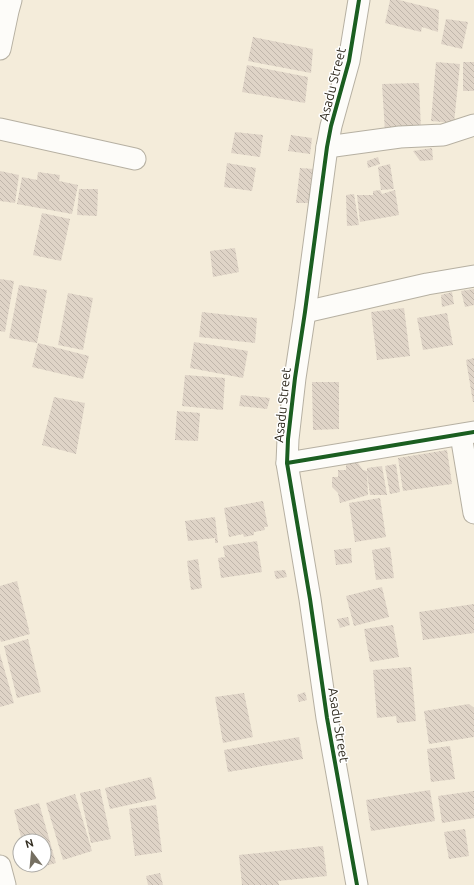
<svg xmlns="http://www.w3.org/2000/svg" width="474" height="885" font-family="Ubuntu,sans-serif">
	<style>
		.building { fill: url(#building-back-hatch) }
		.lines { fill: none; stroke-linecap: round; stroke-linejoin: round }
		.minor-casing { stroke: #b6b0a2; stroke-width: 23 }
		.minor { stroke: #fdfcf9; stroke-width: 21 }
		.cycleway-casing { stroke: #fff; stroke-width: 6 }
		.cycleway { stroke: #1b5e20; stroke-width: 4 }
		.labels { text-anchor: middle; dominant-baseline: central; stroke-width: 3; stroke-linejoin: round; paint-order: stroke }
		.street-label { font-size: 13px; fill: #312c20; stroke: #fff }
	</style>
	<defs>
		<pattern id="building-back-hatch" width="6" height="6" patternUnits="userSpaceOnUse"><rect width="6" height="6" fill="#dfd4c7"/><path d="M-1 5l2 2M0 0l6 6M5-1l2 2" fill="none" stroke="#c0b6ab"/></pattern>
	</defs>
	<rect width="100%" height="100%" fill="#f4ecda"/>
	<g class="building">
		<polygon points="390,0 399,0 439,10 438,32 422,27 421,32 385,23"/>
		<polygon points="446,19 468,22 462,49 441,44"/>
		<polygon points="253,37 313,49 311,73 248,61"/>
		<polygon points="436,62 460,64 454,123 431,121"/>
		<rect x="463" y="62" width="11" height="29"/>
		<polygon points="247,65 308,77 305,103 242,92"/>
		<polygon points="419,83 421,130 385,132 382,84"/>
		<polygon points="235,132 263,135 260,157 231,153"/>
		<polygon points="291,135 312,138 310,154 288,151"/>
		<polygon points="432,148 433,160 420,161 413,151"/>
		<polygon points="378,157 380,164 368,168 367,161"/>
		<polygon points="227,163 256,168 252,191 224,187"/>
		<polygon points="390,164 394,189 381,190 378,167"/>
		<polygon points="300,168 314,169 311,203 296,203"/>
		<polygon points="0,171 19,175 15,203 0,201"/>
		<polygon points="38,172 60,175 59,181 78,185 72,214 17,204 22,177 37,180"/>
		<polygon points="79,189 98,189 97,216 77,215"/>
		<polygon points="380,190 382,194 395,190 399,215 360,222 357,195 373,195 373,191"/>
		<polygon points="354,194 359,225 347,226 346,195"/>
		<polygon points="42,213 70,219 61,261 33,255"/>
		<polygon points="235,248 239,272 213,277 210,251"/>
		<polygon points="0,279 14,281 5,332 0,331"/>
		<polygon points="19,285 47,290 37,343 9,338"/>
		<polygon points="474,289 474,305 465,307 461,291"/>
		<polygon points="452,292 454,304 442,307 441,295"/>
		<polygon points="68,293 93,298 83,350 58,345"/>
		<polygon points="404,308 410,356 377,360 371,312"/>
		<polygon points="202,312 257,318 255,343 199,337"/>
		<polygon points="447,313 453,345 423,350 417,318"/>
		<polygon points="194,342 248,351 243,378 190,368"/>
		<polygon points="38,343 89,356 83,379 32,367"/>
		<polygon points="474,358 474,402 473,402 466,360"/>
		<polygon points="185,375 225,378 223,410 182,406"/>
		<polygon points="312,382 339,382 339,429 313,430"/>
		<polygon points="241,395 270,398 267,409 239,406"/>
		<polygon points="54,397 85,403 76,454 42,445"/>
		<polygon points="177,411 200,413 198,441 175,440"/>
		<polygon points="447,450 452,484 403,491 398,458"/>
		<polygon points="346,463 358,463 363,470 367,471 367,468 382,466 387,495 370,495 367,473 368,495 340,503 338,493 332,487 332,477 338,477 338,470 346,470"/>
		<polygon points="396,464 400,492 390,494 385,466"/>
		<polygon points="380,498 386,537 355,542 349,503"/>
		<polygon points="263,501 268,527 264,527 265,530 254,532 254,535 244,537 243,534 229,537 224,508"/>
		<polygon points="215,517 218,543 215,543 215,538 188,541 185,521"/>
		<polygon points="257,541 262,572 221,578 218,558 225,557 223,546"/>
		<polygon points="390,547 394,578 376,580 372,550"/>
		<polygon points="351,548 352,563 336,565 334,550"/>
		<polygon points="198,559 202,588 191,590 187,561"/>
		<polygon points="285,570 287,577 276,579 274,571"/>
		<polygon points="17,581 30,634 1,642 0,639 0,586"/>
		<polygon points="382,587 389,617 354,626 346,596"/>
		<polygon points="474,604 474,633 423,640 419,612"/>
		<polygon points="348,617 350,625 340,628 337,619"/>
		<polygon points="393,625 399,657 370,662 364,629"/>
		<polygon points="28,639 41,692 17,698 4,646"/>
		<polygon points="0,654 14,703 0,707"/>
		<polygon points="411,667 416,721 397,723 396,716 377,718 373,670"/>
		<polygon points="305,692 307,700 299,702 297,695"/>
		<polygon points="244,693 253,737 223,743 215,697"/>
		<polygon points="469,704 474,708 474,737 429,744 424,711"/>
		<polygon points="299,737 303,759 228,772 224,750"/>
		<polygon points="450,746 455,779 431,782 427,749"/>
		<polygon points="151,777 156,799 110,809 105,788"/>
		<polygon points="100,789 111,839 91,843 80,793"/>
		<polygon points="430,790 435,821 371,831 366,800"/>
		<polygon points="474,791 474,818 442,823 438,796"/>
		<polygon points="75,794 92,851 63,860 46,803"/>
		<polygon points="39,803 56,863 30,870 29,865 44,865 44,841 22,841 14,810"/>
		<polygon points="156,805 162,852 135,856 129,809"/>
		<polygon points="465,829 469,856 449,859 444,832"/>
		<polygon points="323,846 327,876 278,881 279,885 242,885 239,855"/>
		<polygon points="160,873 163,885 148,885 146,876"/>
	</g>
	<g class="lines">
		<g class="minor-casing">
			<g id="minor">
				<polyline points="0,49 8,11 11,0"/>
				<polyline points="0,129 135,159"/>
				<polyline points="327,147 400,137 443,135 474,125"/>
				<polyline points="305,312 427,284 474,276"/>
				<polyline points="461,435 474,513"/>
				<polyline points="287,463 474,432"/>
				<polyline points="0,866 5,885"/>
				<polyline points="357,885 327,718 310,599 287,463 288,439 295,378 305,312 327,147 331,126 349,61 359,0"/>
			</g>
		</g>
		<use href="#minor" class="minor"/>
		<g class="cycleway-casing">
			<g id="cycleway">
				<polyline points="287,463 474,432"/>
				<polyline points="357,885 327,718 310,599 287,463 288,439 295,378 305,312 327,147 331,126 349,61 359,0"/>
			</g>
		</g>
		<use href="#cycleway" class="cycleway"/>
	</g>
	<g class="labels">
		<g class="street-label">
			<text transform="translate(332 84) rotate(-76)">Asadu Street</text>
			<text transform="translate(282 405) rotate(-84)">Asadu Street</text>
			<text transform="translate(339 725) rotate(81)">Asadu Street</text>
		</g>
	</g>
	<g transform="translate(32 853) rotate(344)"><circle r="19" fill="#ffffff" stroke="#adaba6"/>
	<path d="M0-3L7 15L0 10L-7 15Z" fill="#756f61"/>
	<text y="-6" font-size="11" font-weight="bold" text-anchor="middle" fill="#312c20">N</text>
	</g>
</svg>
